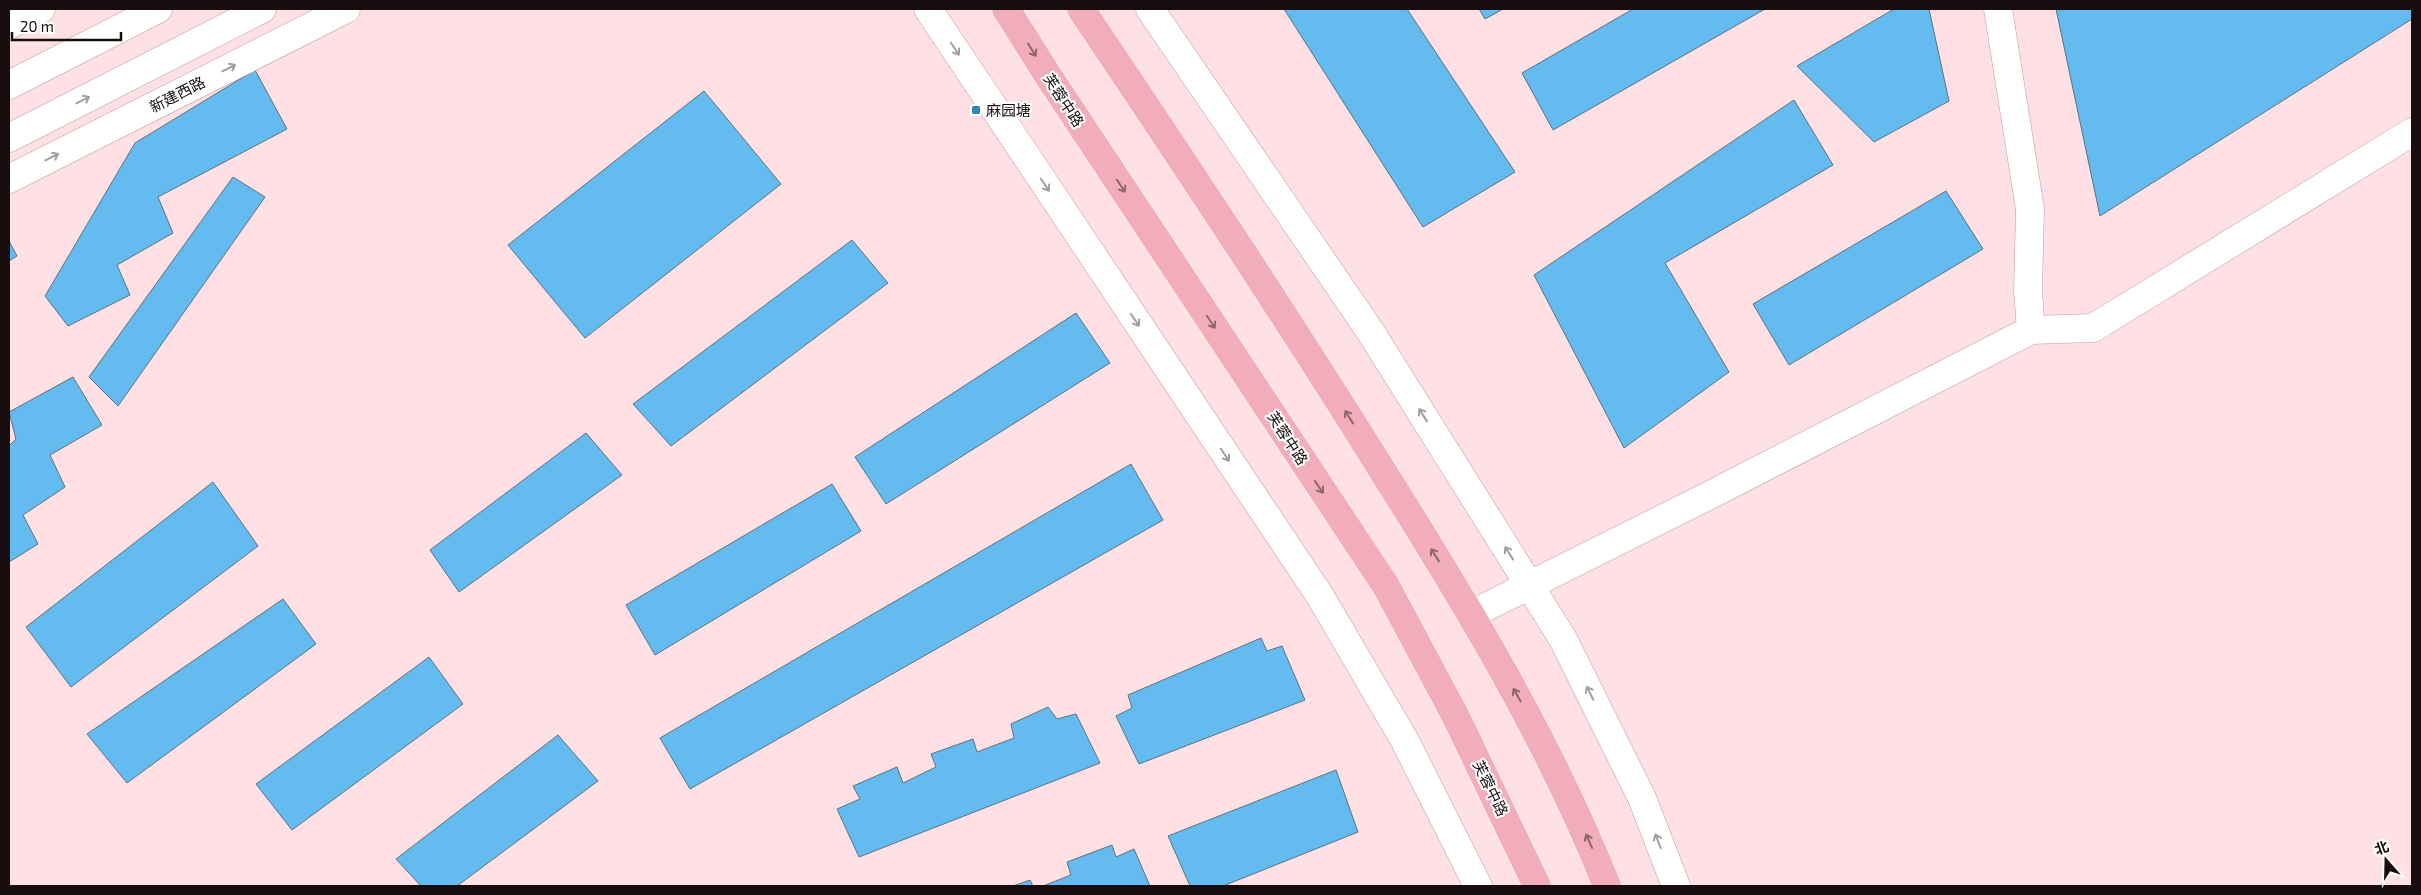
<svg xmlns="http://www.w3.org/2000/svg" width="2421" height="895" font-family="'Exo 2','Noto Sans SC',sans-serif">
	<style>
		.building { fill: #63bbef; stroke: #5c7280 }
		.lines { fill: none; stroke-linecap: round; stroke-linejoin: round }
		.minor-casing { stroke: #b89ba0; stroke-width: 29 }
		.tertiary-casing { stroke: #b89ba0; stroke-width: 29 }
		.secondary-casing { stroke: #b89ba0; stroke-width: 29 }
		.primary-casing { stroke: #fff; stroke-width: 29 }
		.minor { stroke: #fff; stroke-width: 28 }
		.tertiary { stroke: #fff; stroke-width: 28 }
		.secondary { stroke: #fff; stroke-width: 28 }
		.primary { stroke: #f2adbb; stroke-width: 28 }
		.oneway { stroke: #a29e9f }
		.oneway2 { stroke: #8f656e }
		.poi-dot { fill: #3086b5; stroke: #fff; stroke-width: 2 }
		.labels { text-anchor: middle; dominant-baseline: central; stroke-width: 4; stroke-linejoin: round; paint-order: stroke }
		.street-label { font-size: 15px; fill: #170d0f; stroke: #fff }
		.poi-label { font-size: 15px; fill: #170d0f; stroke: #fff; text-anchor: start }
	</style>
	<rect width="100%" height="100%" fill="#ffe0e5"/>
	<g class="building">
		<polygon points="1284,9 1407,9 1515,172 1423,227"/>
		<polygon points="1479,9 1503,9 1485,19"/>
		<polygon points="1633,9 1765,9 1553,130 1522,73"/>
		<polygon points="1894,9 1929,9 1949,101 1874,142 1797,66"/>
		<polygon points="2056,9 2412,9 2412,19 2100,216"/>
		<polygon points="255,70 287,129 158,197 173,233 117,265 130,295 68,326 45,296 135,143"/>
		<polygon points="704,91 781,184 585,338 508,245"/>
		<polygon points="1794,100 1833,165 1665,263 1729,372 1624,448 1534,275"/>
		<polygon points="233,177 265,197 118,406 89,377"/>
		<polygon points="1946,191 1983,249 1789,365 1753,304"/>
		<polygon points="852,240 888,283 671,446 633,404"/>
		<polygon points="9,241 17,256 9,261"/>
		<polygon points="1076,313 1110,363 886,504 855,457"/>
		<polygon points="73,377 102,425 50,455 65,487 23,515 38,544 9,562 9,446 16,439 9,412"/>
		<polygon points="586,433 622,475 459,592 430,550"/>
		<polygon points="1131,464 1163,520 690,789 660,738"/>
		<polygon points="213,482 258,546 71,687 26,627"/>
		<polygon points="832,484 861,531 655,655 626,605"/>
		<polygon points="283,599 316,644 127,783 87,734"/>
		<polygon points="1261,638 1267,651 1282,646 1305,700 1139,764 1116,716 1132,708 1128,695"/>
		<polygon points="429,657 463,704 292,830 256,784"/>
		<polygon points="1048,707 1057,719 1076,714 1100,763 859,857 837,809 860,799 853,786 897,767 903,783 936,767 931,754 973,739 977,752 1014,738 1011,724"/>
		<polygon points="558,735 598,781 457,886 421,886 396,859"/>
		<polygon points="1336,770 1358,832 1223,886 1190,886 1168,836"/>
		<polygon points="1112,845 1116,857 1134,849 1150,886 1043,886 1071,875 1067,862"/>
		<polygon points="1030,880 1033,886 1013,886"/>
	</g>
	<g class="lines">
		<g class="minor-casing">
			<g id="minor">
				<polyline points="2031,330 2093,328 2412,132"/>
				<polyline points="1472,614 1716,492 2031,330 2028,291 2030,209 1998,9"/>
			</g>
		</g>
		<g class="tertiary-casing">
			<g id="tertiary">
				<polyline points="928,9 1320,596 1405,741 1478,886"/>
				<polyline points="1150,9 1370,331 1563,639 1642,798 1676,886"/>
			</g>
		</g>
		<g class="secondary-casing">
			<g id="secondary">
				<polyline points="9,25 41,9"/>
				<polyline points="9,85 158,9"/>
				<polyline points="9,138 262,9"/>
				<polyline points="9,179 346,9"/>
			</g>
		</g>
		<g class="primary-casing">
			<g id="primary">
				<polyline points="1006,9 1047,74 1386,586 1456,717 1537,886"/>
				<path d="M1081,9C1183,161 1285,314 1382,470C1467,605 1548,738 1607,886"/>
			</g>
		</g>
		<use href="#minor" class="minor"/>
		<use href="#tertiary" class="tertiary"/>
		<use href="#secondary" class="secondary"/>
		<use href="#primary" class="primary"/>
	</g>
	<defs><path id="oneway-shaft" d="M-6 0H5M1.5-3L5.5 0L1.5 3" fill="none" stroke-width="1.6" stroke-linecap="round" stroke-linejoin="round" transform="scale(1.25)"/></defs>
	<g class="oneway">
		<use href="#oneway-shaft" transform="translate(955 49) rotate(56)"/>
		<use href="#oneway-shaft" transform="translate(229 68) rotate(-27)"/>
		<use href="#oneway-shaft" transform="translate(83 100) rotate(-27)"/>
		<use href="#oneway-shaft" transform="translate(52 157) rotate(-27)"/>
		<use href="#oneway-shaft" transform="translate(1045 185) rotate(56)"/>
		<use href="#oneway-shaft" transform="translate(1135 320) rotate(56)"/>
		<use href="#oneway-shaft" transform="translate(1423 415) rotate(-122)"/>
		<use href="#oneway-shaft" transform="translate(1225 455) rotate(56)"/>
		<use href="#oneway-shaft" transform="translate(1509 553) rotate(-122)"/>
		<use href="#oneway-shaft" transform="translate(1590 693) rotate(-116)"/>
		<use href="#oneway-shaft" transform="translate(1658 841) rotate(-111)"/>
	</g>
	<g class="oneway2">
		<use href="#oneway-shaft" transform="translate(1032 50) rotate(58)"/>
		<use href="#oneway-shaft" transform="translate(1121 186) rotate(57)"/>
		<use href="#oneway-shaft" transform="translate(1211 322) rotate(57)"/>
		<use href="#oneway-shaft" transform="translate(1349 417) rotate(-122)"/>
		<use href="#oneway-shaft" transform="translate(1319 487) rotate(56)"/>
		<use href="#oneway-shaft" transform="translate(1435 555) rotate(-122)"/>
		<use href="#oneway-shaft" transform="translate(1517 695) rotate(-119)"/>
		<use href="#oneway-shaft" transform="translate(1589 841) rotate(-114)"/>
	</g>
	<rect class="poi-dot" x="971" y="105" width="10" height="10" rx="2.5"/>
	<g class="labels">
		<g class="street-label">
			<text transform="translate(177 94) rotate(-27)">新建西路</text>
			<text transform="translate(1064 100) rotate(57)">芙蓉中路</text>
			<text transform="translate(1288 438) rotate(57)">芙蓉中路</text>
			<text transform="translate(1491 788) rotate(64)">芙蓉中路</text>
		</g>
		<g class="poi-label">
			<text x="986" y="110">麻园塘</text>
		</g>
	</g>
	<rect width="2421" height="895" fill="none" stroke="#170d0f" stroke-width="20"/>
	<g transform="translate(2386 860) rotate(340)" stroke="#ffffff" stroke-width="4" paint-order="stroke">
	<path d="M0-4L9 19L0 12L-9 19Z" fill="#170d0f"/>
	<text y="-8" font-size="14" font-weight="bold" text-anchor="middle" fill="#170d0f">北</text>
	</g>
	<path d="M12 32v8h109v-8" fill="none" stroke="#170d0f" stroke-width="2.5"/>
	<text x="20" y="32" font-size="15" fill="#170d0f" stroke="#ffffff" stroke-width="4" paint-order="stroke">20 m</text>
</svg>
